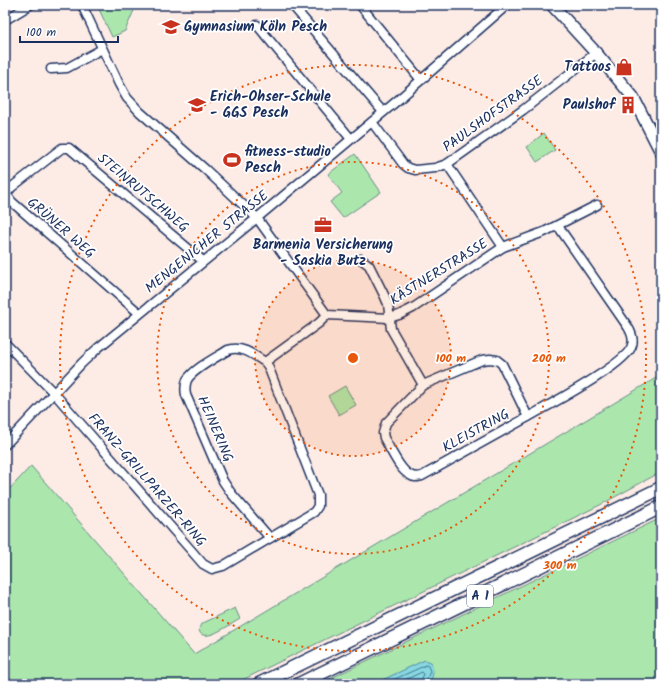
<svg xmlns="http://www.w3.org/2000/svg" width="666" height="689" font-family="Kalam,sans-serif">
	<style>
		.green { fill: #abe7ac; stroke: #638b85 }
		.water { fill: #87d8e1; stroke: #5c94ad }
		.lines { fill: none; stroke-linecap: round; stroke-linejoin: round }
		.shore { stroke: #467392; stroke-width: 1 }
		.minor-casing { stroke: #1b2f5e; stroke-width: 11 }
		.major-casing { stroke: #1b2f5e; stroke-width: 14 }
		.highway-casing { stroke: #1b2f5e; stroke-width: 15 }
		.minor { stroke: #fff; stroke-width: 8 }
		.major { stroke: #fff; stroke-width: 11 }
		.highway { stroke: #fff; stroke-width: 12 }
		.ring { fill: none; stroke: #e8590c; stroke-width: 2; stroke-dasharray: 2 4 }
		.labels { text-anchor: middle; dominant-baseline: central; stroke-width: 3.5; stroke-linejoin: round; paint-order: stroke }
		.shield { fill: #fff; stroke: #5f6d8e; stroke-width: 1 }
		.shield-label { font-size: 13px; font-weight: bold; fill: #1b2f5e }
		.poi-label { font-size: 14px; font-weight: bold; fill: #1b2f5e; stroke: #fff; text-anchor: start }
		.street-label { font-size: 14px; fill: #1b2f5e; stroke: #fff }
		.centre { fill: #e8590c; stroke: #fff; stroke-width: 2 }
		.ring-label { font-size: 12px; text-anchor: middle; font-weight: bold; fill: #e8590c; stroke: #fff; stroke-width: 3.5; stroke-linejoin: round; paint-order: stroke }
	</style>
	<rect width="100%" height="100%" fill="#fdece6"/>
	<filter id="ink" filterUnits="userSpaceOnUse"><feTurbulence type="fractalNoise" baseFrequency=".025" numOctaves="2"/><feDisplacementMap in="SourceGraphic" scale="8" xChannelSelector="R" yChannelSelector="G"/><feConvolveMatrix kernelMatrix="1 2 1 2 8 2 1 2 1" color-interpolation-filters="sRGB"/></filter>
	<g filter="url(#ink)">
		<g class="green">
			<polygon points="97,5 133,5 135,8 125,31 112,37"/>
			<polygon points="544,133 555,150 537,162 527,147"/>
			<polygon points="355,154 381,192 343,218 330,202 342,193 328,174"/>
			<polygon points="661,375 661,472 600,505 234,684 5,684 5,494 31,466 194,654"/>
			<polygon points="345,386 356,405 339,415 328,396"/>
			<polygon points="661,518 661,684 428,684 432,679 425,660 374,684 319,684"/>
			<path d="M235,608L240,619C233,623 216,634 209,635C200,637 197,631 201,624Z"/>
		</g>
		<path class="water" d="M425,660L431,662C434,671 434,676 428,684H374Z"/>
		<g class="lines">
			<g class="shore">
				<polyline points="384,684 426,665 428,666 430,671 425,684"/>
				<polyline points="396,684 422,672 424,674 421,680 420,684"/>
			</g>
			<g class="minor-casing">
				<g id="minor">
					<path d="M82,5L119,84L127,98L140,112L206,170L257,218L327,315L319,323L265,362C254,355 241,345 228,350C217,357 193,369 187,380C185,385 185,390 186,395L223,481L231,493L270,538"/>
					<polyline points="292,5 383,112"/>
					<polyline points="360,5 421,80"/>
					<polyline points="5,20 30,5"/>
					<polyline points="257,25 351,139"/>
					<polyline points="51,69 67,68 102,49"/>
					<polyline points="372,122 403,164 408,168 415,170 435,168 447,164 523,110 596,53"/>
					<polyline points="447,164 503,247"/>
					<polyline points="361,259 369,265 385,297 388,304 391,329 423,385"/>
					<polyline points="139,313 12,202 6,194 12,187 62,148 69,148 203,261"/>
					<polyline points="327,315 389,318 399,315 413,308 503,247 544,232 597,205"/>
					<polyline points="5,343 54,393 203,564 212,569 223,566 314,512 318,506 318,495 268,366 265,362"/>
					<path d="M490,359L497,360L502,364L528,417L422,476C417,477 414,478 410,475C400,471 390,448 384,438L383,433L386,423L423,385L482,360Z"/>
					<path d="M528,417C547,406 629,363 632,345C634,339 631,332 628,327L558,226"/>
					<polyline points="5,445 82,363 98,348 257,218 398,100 507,5"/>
				</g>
			</g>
			<g class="major-casing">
				<polyline id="major" points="552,5 596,53 633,97 661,152"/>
			</g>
			<g class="highway-casing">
				<g id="highway">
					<polyline points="259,684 661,488"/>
					<polyline points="299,684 661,507"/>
				</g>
			</g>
			<use href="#minor" class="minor"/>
			<use href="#major" class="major"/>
			<use href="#highway" class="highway"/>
		</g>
	</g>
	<circle cx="353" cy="358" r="98" fill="#e8590c" fill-opacity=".12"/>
	<g class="ring">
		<circle cx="353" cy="358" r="98"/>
		<circle cx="353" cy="358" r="196"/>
		<circle cx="353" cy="358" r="293"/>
	</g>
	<defs>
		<g id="school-bare" transform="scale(1.38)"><path d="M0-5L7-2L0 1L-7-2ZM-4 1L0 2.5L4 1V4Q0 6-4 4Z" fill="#c8321e" stroke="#fff" stroke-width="2.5" paint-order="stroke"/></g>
		<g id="shop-bare" transform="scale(1.38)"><path d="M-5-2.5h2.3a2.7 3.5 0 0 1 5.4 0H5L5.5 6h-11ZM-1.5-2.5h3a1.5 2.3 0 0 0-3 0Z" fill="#c8321e" stroke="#fff" stroke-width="2.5" paint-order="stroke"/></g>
		<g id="building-bare" transform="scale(1.38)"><path d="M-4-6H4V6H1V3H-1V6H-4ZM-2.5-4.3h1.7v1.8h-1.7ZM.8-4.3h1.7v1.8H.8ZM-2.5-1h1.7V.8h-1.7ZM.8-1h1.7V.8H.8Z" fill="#c8321e" stroke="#fff" stroke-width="2.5" paint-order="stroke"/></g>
		<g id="stadium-bare" transform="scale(1.38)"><path d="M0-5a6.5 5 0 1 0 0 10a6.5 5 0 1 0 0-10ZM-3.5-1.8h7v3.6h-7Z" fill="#c8321e" stroke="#fff" stroke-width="2.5" paint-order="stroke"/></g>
		<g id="office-bare" transform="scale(1.38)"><path d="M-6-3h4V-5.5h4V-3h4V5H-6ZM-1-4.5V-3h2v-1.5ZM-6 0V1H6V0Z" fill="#c8321e" stroke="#fff" stroke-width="2.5" paint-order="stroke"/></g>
	</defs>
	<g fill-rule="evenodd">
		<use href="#school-bare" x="171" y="27"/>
		<use href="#shop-bare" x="624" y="67"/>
		<use href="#school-bare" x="197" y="105"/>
		<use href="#building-bare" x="628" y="105"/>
		<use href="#stadium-bare" x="232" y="160"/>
		<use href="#office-bare" x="323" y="225"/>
	</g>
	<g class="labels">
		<rect class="shield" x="467" y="585" width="26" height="22" rx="3"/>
		<g class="shield-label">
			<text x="480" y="596">A 1</text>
		</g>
		<g class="poi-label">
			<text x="184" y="27">Gymnasium Köln Pesch</text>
			<text x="611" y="67" text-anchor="end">Tattoos</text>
			<text x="210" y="97">Erich-Ohser-Schule<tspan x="210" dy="16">- GGS Pesch</tspan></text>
			<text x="615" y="105" text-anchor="end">Paulshof</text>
			<text x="245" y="152">fitness-studio<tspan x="245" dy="16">Pesch</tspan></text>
			<text x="323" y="245" text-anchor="middle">Barmenia Versicherung<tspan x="323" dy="16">- Saskia Butz</tspan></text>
		</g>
		<g class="street-label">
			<text transform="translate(493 114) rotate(-36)">PAULSHOFSTRASSE</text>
			<text transform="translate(143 193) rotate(40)">STEINRUTSCHWEG</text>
			<text transform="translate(61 228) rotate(41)">GRÜNER WEG</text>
			<text transform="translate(207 242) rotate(-39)">MENGENICHER STRASSE</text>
			<text transform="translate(439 272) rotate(-32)">KÄSTNERSTRASSE</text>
			<text transform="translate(215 429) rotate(67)">HEINERING</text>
			<text transform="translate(476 431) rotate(-29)">KLEISTRING</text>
			<text transform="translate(147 480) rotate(49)">FRANZ-GRILLPARZER-RING</text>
		</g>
	</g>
	<circle cx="353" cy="358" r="6" class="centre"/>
	<g class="ring-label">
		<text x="451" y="362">100 m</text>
		<text x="549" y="362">200 m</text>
		<text x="560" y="569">300 m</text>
	</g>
	<rect width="666" height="689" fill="none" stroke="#fff" stroke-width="20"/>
	<rect x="10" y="10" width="646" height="669" fill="none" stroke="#1b2f5e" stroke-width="1.5" filter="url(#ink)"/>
	<path d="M20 36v6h98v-6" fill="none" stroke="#1b2f5e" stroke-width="2"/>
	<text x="26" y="36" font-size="12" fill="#1b2f5e" stroke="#ffffff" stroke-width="3" paint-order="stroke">100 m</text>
</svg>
